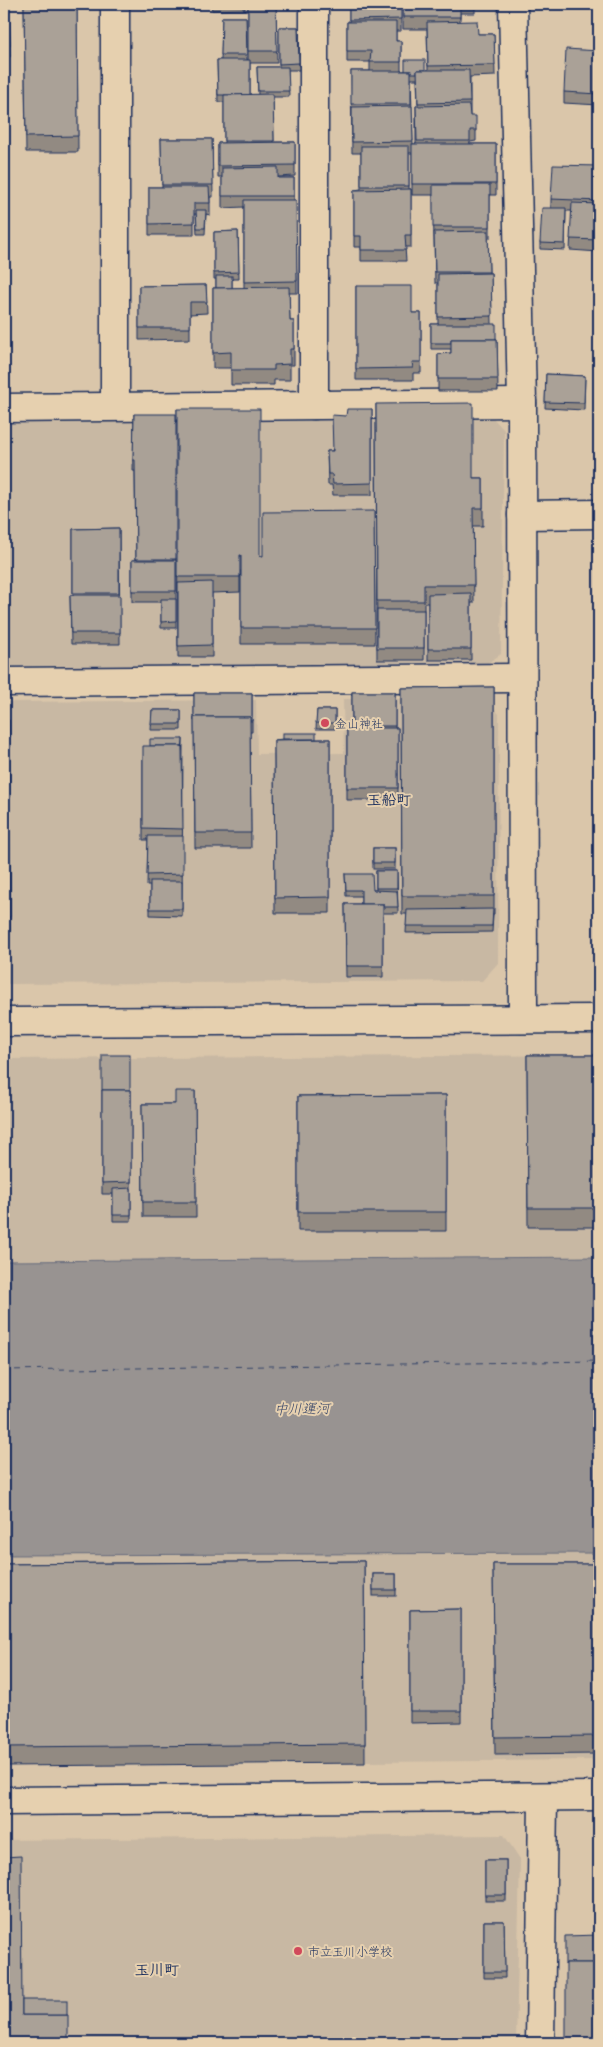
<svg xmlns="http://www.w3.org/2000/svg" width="603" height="2047" font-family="'Playpen Sans','Klee One',sans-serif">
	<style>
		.built { fill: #c8b8a3 }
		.water { fill: #989391; stroke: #666b7d }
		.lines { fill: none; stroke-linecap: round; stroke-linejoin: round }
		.ferry { stroke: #344368; stroke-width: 1; stroke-dasharray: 6 5; stroke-linecap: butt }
		.street-casing { stroke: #1b2f5e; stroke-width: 31 }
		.secondary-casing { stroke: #1b2f5e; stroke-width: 31 }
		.street { stroke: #e6d0af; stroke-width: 28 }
		.secondary { stroke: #e6d0af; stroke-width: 28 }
		.wall { fill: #928a82; stroke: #1b2f5e; fill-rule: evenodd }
		.building { fill: #aaa197; stroke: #1b2f5e }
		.poi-dot { fill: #d1495b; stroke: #e6d0af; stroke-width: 2 }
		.labels { text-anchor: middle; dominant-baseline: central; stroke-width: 4; stroke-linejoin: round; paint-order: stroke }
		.poi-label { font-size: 12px; fill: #1b2f5e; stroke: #e6d0af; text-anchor: start }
		.water-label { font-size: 14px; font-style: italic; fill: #344368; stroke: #e6d0af }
		.quarter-label { font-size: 15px; font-weight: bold; fill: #1b2f5e; stroke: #e6d0af }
	</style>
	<rect width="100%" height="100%" fill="#dac6aa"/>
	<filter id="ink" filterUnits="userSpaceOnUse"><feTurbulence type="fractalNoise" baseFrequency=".02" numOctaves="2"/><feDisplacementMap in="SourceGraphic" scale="10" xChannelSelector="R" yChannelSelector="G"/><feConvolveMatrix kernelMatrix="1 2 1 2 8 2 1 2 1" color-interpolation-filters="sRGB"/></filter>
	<g filter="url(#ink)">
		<g class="built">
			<polygon points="492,417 504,430 501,654 485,665 4,667 4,420"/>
			<polygon points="486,698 499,714 498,963 482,981 4,984 4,702 256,700 257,754 344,753 343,699"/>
			<polygon points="599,1055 599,1257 4,1261 4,1059"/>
			<polygon points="599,1553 599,1760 4,1765 4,1555"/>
			<polygon points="504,1835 520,1859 516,2043 4,2043 4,1840"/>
		</g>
		<polygon class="water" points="599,1257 599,1553 4,1555 4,1261"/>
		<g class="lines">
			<polyline class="ferry" points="4,1370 599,1361"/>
			<g class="street-casing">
				<g id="street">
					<polyline points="115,4 115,406"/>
					<polyline points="513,4 522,403 523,1019"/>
					<polyline points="314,405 314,4"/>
					<polyline points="4,408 522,403"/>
					<polyline points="522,515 599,514"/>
					<polyline points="4,682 522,678"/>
					<polyline points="540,2043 543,1797"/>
				</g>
			</g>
			<g class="secondary-casing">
				<g id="secondary">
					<polyline points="4,1022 599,1019"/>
					<polyline points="4,1801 599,1796"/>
				</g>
			</g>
			<use href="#street" class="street"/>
			<use href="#secondary" class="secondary"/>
		</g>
		<g class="wall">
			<polygon points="4,4 9,4 10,57 4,58"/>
			<polygon points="24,4 77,4 78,152 26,152"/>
			<polygon points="211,4 245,4 245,9 212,10"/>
			<polygon points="248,4 277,4 277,8 276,8 277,63 250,63 250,95 258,95 257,67 279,67 279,27 298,27 299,70 288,70 289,97 273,97 274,142 295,142 295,176 278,177 278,178 294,178 294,200 297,281 297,293 289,293 290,321 294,321 294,365 290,365 290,380 274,380 274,385 231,385 231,368 213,368 213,288 216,288 216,279 214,279 214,232 238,231 239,279 232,279 232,288 244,288 244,207 222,208 222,177 218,177 218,143 224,143 224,102 218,102 217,60 221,60 222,17 246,17 247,60 248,60"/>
			<path d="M349,4H401V31H396V41H401V71L428,70L427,29H403V4H475V13H460V21L478,34H494L495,76L470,77V116L476,130V141L470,142V144H496V195H490V238H488L489,273H491L492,324L496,339H497L498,391H438V354L451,353V349H431V324H438V283H435L433,195H412V153H409V189H411V247H405L406,261H361V247H354V190L361,189V153H352L351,71H370V62H347V22H349ZM411,79H417L418,106H416V144H413Z"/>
			<polygon points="599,51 599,105 564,103 564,92"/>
			<polygon points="161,139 212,139 213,197 210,197 210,215 206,214 205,234 197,234 196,214 194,214 194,235 149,235 149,187 162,187"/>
			<polygon points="599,166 599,252 570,250 572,211 566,211 565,250 540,249 540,243 551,208 551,199"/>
			<polygon points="206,285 207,313 190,314 190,339 139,340 139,286"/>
			<polygon points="356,286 412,313 421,313 421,373 413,373 413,380 356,380"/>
			<polygon points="546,374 585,376 584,410 545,408"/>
			<polygon points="376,404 473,478 483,478 483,526 473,526 474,603 471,603 471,660 428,660 428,603 424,603 424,660 377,660"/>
			<polygon points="177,409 260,556 263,556 374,511 375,644 241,644 241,571 240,571 240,592 212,593 212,657 178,657"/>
			<polygon points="372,409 372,495 333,495 332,485 328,485 327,451 332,451 346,416"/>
			<polygon points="134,414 176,559 176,628 161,628 161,602 132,602 132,560 136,560 135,471 133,471"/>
			<polygon points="119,528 120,644 71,644 70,595 73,595 73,529"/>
			<polygon points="595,600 599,600 599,867 596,867"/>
			<polygon points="494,687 494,914 493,914 492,932 406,933 407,914 402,914 401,688"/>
			<polygon points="352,692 395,692 395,728 398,728 398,800 347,800 347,728 352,728"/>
			<polygon points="194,693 252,693 252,732 250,732 251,848 195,848"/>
			<polygon points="152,710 181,710 181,730 151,730"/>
			<polygon points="317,710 335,710 335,729 316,729"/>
			<polygon points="4,720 9,720 10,932 4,932"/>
			<polygon points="183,739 182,916 150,915 150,886 147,886 148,840 143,840 143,758 150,746"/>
			<polygon points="283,739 330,739 330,913 275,913 274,740"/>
			<rect x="373" y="848" width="22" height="21"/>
			<polygon points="376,871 397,871 398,913 383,913 383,977 346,977 345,904 361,904 361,896 346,896 345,874 373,890 376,890"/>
			<polygon points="527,1055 599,1055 599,1227 528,1227"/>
			<polygon points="102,1090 131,1090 131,1221 113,1221 113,1194 102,1194"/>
			<polygon points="195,1091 196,1217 143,1217 142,1104 175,1104"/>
			<polygon points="446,1095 446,1231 298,1231 298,1096"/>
			<polygon points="364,1561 365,1763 4,1766 4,1564"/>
			<polygon points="493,1564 597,1564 598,1754 495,1755"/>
			<rect x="373" y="1574" width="23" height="22"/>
			<polygon points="461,1609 461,1722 410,1723 410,1610"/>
			<rect x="485" y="1860" width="21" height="41"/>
			<polygon points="484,1921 504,1921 505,1978 484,1978"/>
		</g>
		<g class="building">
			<polygon points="4,4 9,4 10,46 4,46"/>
			<polygon points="24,4 77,4 78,136 26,137"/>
			<polygon points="248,4 276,4 277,51 248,51"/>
			<polygon points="349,4 401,4 401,19 349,20"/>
			<rect x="403" y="4" width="57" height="13"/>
			<polygon points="222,17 246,17 247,55 221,55"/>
			<polygon points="477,21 478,34 494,34 495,65 428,66 427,22"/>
			<polygon points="347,22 396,22 396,41 401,41 401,62 370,62 371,51 347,51"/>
			<polygon points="279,27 298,27 299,63 279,64"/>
			<polygon points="566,49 599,51 599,94 564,92"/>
			<polygon points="217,60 250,60 250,95 218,95"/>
			<polygon points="405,60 425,60 425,70 417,70 417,73 411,73 411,71 405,71"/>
			<polygon points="257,67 288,67 289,91 258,91"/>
			<polygon points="417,70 469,70 470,102 418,103"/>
			<rect x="351" y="71" width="60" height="33"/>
			<polygon points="273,94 274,141 224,141 224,95"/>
			<polygon points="469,105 470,116 476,116 476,130 470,130 470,141 417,141 416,106"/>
			<polygon points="412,106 413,141 352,142 352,107"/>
			<polygon points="161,139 212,139 213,185 162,185"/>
			<polygon points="295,142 295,165 218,166 218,143"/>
			<rect x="412" y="144" width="84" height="40"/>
			<rect x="361" y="146" width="48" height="40"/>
			<polygon points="553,165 599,166 599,201 551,199"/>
			<polygon points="278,167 278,178 294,178 294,196 222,196 222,168"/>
			<rect x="433" y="185" width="57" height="42"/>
			<polygon points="149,187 209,187 210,203 194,203 194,223 149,224"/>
			<polygon points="411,189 411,235 405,235 406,250 361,250 361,236 354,236 354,190"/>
			<polygon points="244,200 296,200 297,281 244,282"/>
			<polygon points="572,203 599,204 599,240 570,239"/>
			<polygon points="542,208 566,208 565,244 540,243"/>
			<polygon points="196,210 206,210 205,228 197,228"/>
			<polygon points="238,231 239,272 214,273 214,232"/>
			<polygon points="488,231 489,272 435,272 434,232"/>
			<polygon points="491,273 492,316 438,317 438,274"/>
			<rect x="216" y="276" width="16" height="12"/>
			<polygon points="206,285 207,302 190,302 190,328 139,328 139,286"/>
			<polygon points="356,286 412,286 412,313 421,313 421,362 412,362 413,368 356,369"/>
			<polygon points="289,287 290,321 294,321 294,349 290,349 290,364 274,365 274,370 231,370 231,352 213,353 213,288"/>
			<polygon points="431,324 496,324 496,339 451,339 451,343 431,343"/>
			<polygon points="451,339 497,339 498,379 438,379 438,354 451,353"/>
			<polygon points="546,374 585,376 584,403 545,402"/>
			<polygon points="473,403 473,478 483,478 483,508 473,508 474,585 424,585 424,601 377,601 376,404"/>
			<polygon points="177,409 260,409 260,556 263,556 263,512 374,511 375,628 241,628 241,555 240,555 240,577 177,577"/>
			<polygon points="347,409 372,409 372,483 333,484 332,474 328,474 327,451 333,451 332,415 346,416"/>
			<polygon points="134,414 176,414 176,559 136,559 135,460 133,460"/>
			<polygon points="119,528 119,593 73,593 73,529"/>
			<rect x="132" y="560" width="44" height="31"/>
			<polygon points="212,582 212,645 178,646 178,583"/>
			<polygon points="471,593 471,649 428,649 428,594"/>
			<polygon points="70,595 120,595 120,633 71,633"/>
			<polygon points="161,599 176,599 176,621 161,622"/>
			<polygon points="595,600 599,600 599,848 596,848"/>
			<rect x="377" y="610" width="47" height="38"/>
			<polygon points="494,687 494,896 402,896 401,688"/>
			<rect x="352" y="692" width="43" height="34"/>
			<polygon points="194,693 252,693 252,721 250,721 250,717 194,717 194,721"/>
			<polygon points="152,710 181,710 181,724 151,724"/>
			<polygon points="317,710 335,710 335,723 316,723"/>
			<polygon points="194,717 250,717 251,833 195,833"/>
			<polygon points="4,720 9,720 10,917 4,917"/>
			<rect x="347" y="728" width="51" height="60"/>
			<rect x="283" y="733" width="33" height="6"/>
			<polygon points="150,739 183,739 182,751 182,746 150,746"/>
			<polygon points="330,739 330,897 275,898 274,740"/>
			<polygon points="143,746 182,746 183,829 143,828"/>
			<polygon points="148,836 183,836 183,874 147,875"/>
			<rect x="373" y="848" width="22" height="15"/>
			<rect x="376" y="871" width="21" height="17"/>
			<polygon points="345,874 372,874 373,890 397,891 398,907 383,907 383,904 361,904 361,890 346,890"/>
			<rect x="150" y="881" width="32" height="28"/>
			<polygon points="345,904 383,904 383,966 346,966"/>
			<polygon points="493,909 492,926 406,926 407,910"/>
			<rect x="102" y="1055" width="28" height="35"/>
			<polygon points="527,1055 599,1055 599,1208 528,1208"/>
			<polygon points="102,1090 131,1090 131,1182 102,1183"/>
			<polygon points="175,1091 195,1091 196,1202 143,1202 142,1104 175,1104"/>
			<polygon points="446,1095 446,1212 298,1212 298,1096"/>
			<polygon points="131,1188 131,1215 113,1215 113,1189"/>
			<polygon points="364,1561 365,1744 4,1747 4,1564"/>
			<polygon points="493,1564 597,1564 598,1736 495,1737"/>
			<rect x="373" y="1574" width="23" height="16"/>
			<polygon points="461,1609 461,1711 410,1711 410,1610"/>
			<polygon points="21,1856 22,2015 68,2015 68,2043 4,2043 4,1857"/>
			<rect x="485" y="1860" width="21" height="35"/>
			<polygon points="484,1921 504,1921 505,1972 484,1972"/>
			<polygon points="599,1935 599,1963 566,1963 565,1965 565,1936"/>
			<rect x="566" y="1963" width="33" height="80"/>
			<rect x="22" y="2000" width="45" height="15"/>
		</g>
	</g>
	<g class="poi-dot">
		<circle cx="325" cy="723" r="5"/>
		<circle cx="298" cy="1951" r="5"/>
	</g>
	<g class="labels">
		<g class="poi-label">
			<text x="335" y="723">金山神社</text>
			<text x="308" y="1951">市立玉川小学校</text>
		</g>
		<g class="water-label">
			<text transform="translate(302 1408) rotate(-1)">中川運河</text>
		</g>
		<g class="quarter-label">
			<text x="389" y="798">玉船町</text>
			<text x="157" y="1968">玉川町</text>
		</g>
	</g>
	<rect width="603" height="2047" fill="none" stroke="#e6d0af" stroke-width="20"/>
	<rect x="10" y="10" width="583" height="2027" fill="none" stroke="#1b2f5e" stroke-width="2" filter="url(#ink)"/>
</svg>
